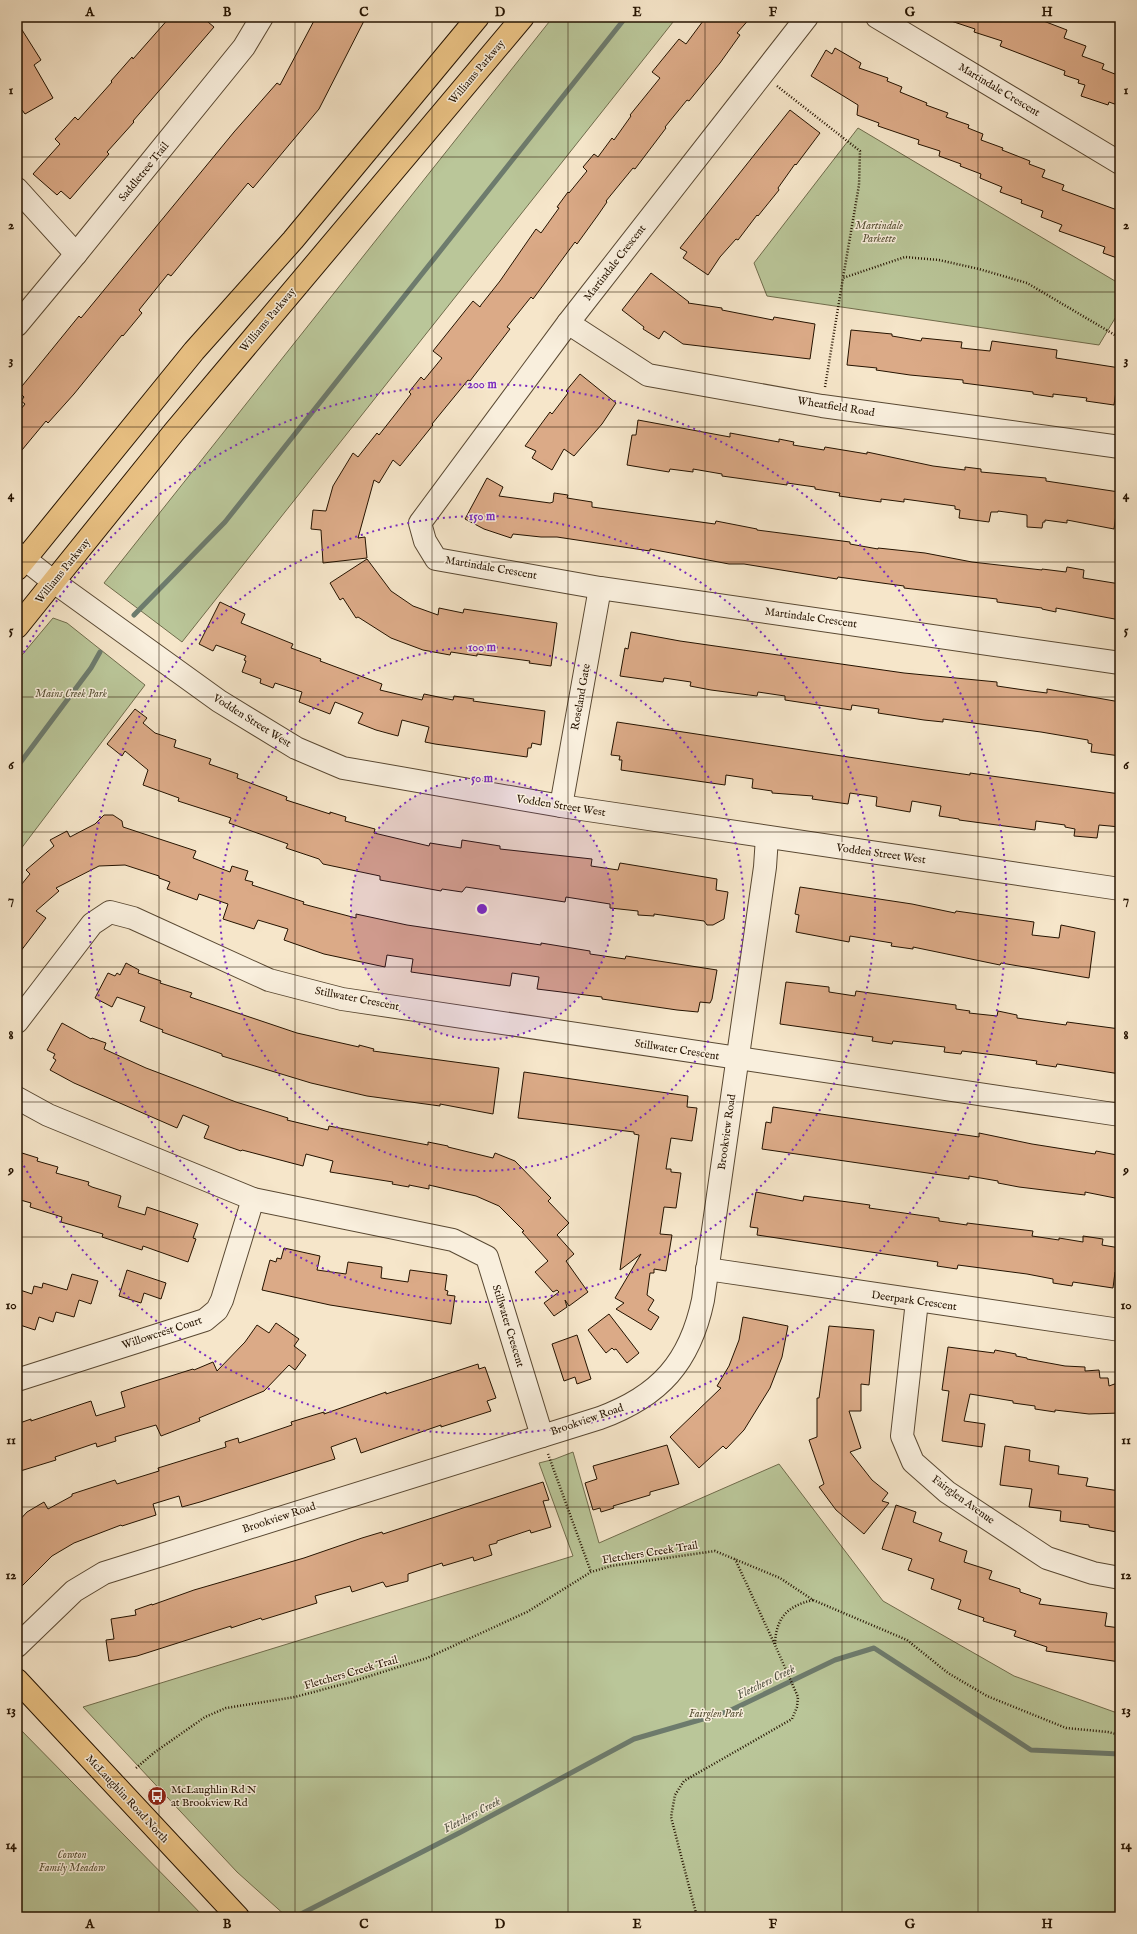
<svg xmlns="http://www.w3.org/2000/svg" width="1137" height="1934" font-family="'IM FELL English',serif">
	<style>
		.green { fill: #bac699; stroke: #706c4c }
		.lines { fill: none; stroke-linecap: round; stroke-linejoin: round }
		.stream { stroke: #6d7b6d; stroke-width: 5 }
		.building { fill: #dbaa87; stroke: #251300 }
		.minor-casing { stroke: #594832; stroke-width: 24 }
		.major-casing { stroke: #251300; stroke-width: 24 }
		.path { stroke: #251300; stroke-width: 2.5; stroke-dasharray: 1 2; stroke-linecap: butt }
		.minor { stroke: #f9efdd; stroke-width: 22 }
		.major { stroke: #ebc385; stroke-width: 22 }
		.grid { fill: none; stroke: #251300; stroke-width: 1; stroke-opacity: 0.55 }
		.ring { fill: none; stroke: #7b2cbf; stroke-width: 2; stroke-dasharray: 2 4 }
		.labels { text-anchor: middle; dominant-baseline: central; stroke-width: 3; stroke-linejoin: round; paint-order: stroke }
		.street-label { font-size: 11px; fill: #251300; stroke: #f9efdd }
		.park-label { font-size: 11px; font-style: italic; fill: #595236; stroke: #f9efdd }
		.poi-label { font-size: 11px; fill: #251300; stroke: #f9efdd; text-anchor: start }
		.water-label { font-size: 12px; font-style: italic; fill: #4f5040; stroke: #f9efdd }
		.centre { fill: #7b2cbf; stroke: #f9efdd; stroke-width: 2 }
		.ring-label { font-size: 12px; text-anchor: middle; font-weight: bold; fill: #7b2cbf; stroke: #f9efdd; stroke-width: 3; stroke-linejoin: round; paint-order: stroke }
		.neatline { fill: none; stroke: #251300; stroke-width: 1.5 }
		.grid-label { font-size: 13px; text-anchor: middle; font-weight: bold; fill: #251300 }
	</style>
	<rect width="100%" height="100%" fill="#f6e6ca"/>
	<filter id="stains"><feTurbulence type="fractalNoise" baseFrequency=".005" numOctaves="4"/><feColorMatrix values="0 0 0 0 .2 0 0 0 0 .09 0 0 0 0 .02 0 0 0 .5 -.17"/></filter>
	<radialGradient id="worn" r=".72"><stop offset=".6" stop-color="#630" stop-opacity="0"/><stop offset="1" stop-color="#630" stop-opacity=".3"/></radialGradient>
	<g class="green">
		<polygon points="553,17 677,17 182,642 104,583"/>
		<polygon points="858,128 1120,284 1120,310 1099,345 767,296 754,263"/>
		<polygon points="53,618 67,623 145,685 17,854 17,661"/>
		<polygon points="573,1452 599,1543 779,1464 883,1601 1014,1676 1120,1714 1120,1917 287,1917 237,1872 83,1707 573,1556 539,1463 555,1459"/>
		<polygon points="17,1726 179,1891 204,1917 17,1917"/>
	</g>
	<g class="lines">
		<g class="stream">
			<polyline points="134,615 225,522 626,17"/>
			<polyline points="17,767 91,668 100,652"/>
			<polyline points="290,1917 299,1915 461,1832 634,1739 727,1712 835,1660 874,1648 1031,1750 1120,1754"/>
		</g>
	</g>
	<g class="building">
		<polygon points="170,17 202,17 214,27 133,121 134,122 107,152 109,154 70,199 61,191 57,195 33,174 60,144 55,139 75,117 78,120 112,82 111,81 132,57 133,59"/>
		<polygon points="316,17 366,17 319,109 253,188 248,183 171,276 168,274 139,310 142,313 123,336 122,335 74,394 48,423 46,421 17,456 17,414 25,404 21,401 24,397 18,391 79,316 81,318 234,132 277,83 280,85"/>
		<polygon points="706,17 751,17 737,33 740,35 720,63 689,101 687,100 665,127 666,128 635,169 633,168 606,201 607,202 598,215 577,244 575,242 533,299 531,297 507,327 510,329 470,381 468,380 432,424 433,425 400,466 393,460 379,483 374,480 358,538 365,537 367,558 323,563 321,530 311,529 313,510 326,511 333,486 353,453 358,457 377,433 379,435 401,407 411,394 409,392 421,377 424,380 442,358 433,351 473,301 480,307 481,305 500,281 536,229 541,233 559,208 557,207 568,192 569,193 587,171 583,167 594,154 598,157 612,138 614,140 631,116 630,115 660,78 652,72 679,39 686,44"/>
		<polygon points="946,17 1033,17 1067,30 1064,38 1086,46 1082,56 1104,64 1102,69 1120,76 1120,106 1109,102 1108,105 1081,96 1085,85 1078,83 1079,80 1064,75 1065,71 1000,46 1002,41 974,32 975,29 945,19"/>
		<polygon points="17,22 41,60 34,65 53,98 25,114 22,110 17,113"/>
		<polygon points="835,48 861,63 859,68 888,78 887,81 902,87 900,92 927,103 926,105 948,113 946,117 969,125 968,128 983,134 981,140 1003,148 1002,150 1030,161 1029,164 1045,170 1042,177 1064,185 1062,190 1120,211 1120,259 1103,253 1105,247 1059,231 1062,225 1041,217 1043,211 1021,203 1022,200 1000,192 1002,187 980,178 981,174 960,166 961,164 939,156 940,151 918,144 919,140 878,126 879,123 857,115 858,105 811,76 826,50 832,54"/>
		<polygon points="790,110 820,133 796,165 795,164 778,188 779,190 758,216 757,215 738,240 736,239 720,257 708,275 683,258 687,252 680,248"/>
		<polygon points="651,273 689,302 688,303 722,308 722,310 773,320 774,317 815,324 810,359 683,344 664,331 659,339 643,329 644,327 622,310"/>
		<polygon points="851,330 892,334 892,336 921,341 922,338 962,342 961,348 990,351 992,341 1057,350 1056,358 1120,368 1120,391 1116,391 1114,405 1086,401 1087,398 1053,394 1053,397 1033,394 1033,392 963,383 963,380 910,375 876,370 877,368 847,365"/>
		<polygon points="580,374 616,403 602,424 574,456 564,449 552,470 532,458 536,451 525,446 550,412 552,414 568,393 566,391"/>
		<polygon points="638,420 730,437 730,433 779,442 779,439 794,442 793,445 824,450 825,447 867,454 867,452 933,466 965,470 965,467 981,469 981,472 1046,478 1046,481 1119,492 1114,529 1067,520 1067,523 1045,520 1045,522 1043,522 1042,528 1027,527 1027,515 998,511 998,512 991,512 989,522 959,518 960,510 955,509 955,506 904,499 904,502 881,499 881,502 839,496 840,493 815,489 815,487 787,483 787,485 722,476 722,474 693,469 693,472 670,469 669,472 627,465 632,435 636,435"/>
		<polygon points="487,478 503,487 499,496 550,503 553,502 554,493 568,495 567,498 592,502 592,507 715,524 716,521 757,529 757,530 850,542 850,544 878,549 878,548 925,553 972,562 1042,570 1042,569 1066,572 1067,567 1084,570 1083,578 1120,584 1120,620 1056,608 1056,612 1042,609 1042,608 997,602 997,599 904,588 904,586 838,577 837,579 744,564 729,564 650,549 650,551 557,537 541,537 513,534 511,538 484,529 465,519"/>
		<polygon points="367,559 391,591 413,606 438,615 439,608 463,613 464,609 557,623 551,666 529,663 530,661 477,654 477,656 451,652 450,655 423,650 391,638 358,617 356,618 343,598 340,600 330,583"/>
		<polygon points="220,602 245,614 241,623 293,644 291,648 321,659 320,661 382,684 380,690 422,700 424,694 453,700 454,696 474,699 473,701 545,711 541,745 532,743 531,748 528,748 527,757 435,744 425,742 429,727 402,720 398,736 376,730 358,723 363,713 335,702 330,714 299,702 302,692 275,683 273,688 260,683 261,679 242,672 246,661 244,660 246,656 216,645 213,651 199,644"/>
		<polygon points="631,632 680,641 904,673 997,682 997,686 1031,691 1047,693 1047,689 1120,702 1120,756 1091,752 1092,744 1088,743 1088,740 1041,732 943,719 943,722 924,720 878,713 879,709 852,705 851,710 831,707 785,700 785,696 758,692 757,696 711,690 690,686 691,682 664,678 663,682 620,676 625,648 628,649"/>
		<polygon points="135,709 147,718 143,723 155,733 176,740 174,747 211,759 209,764 238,774 237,778 287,797 286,800 330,814 330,812 346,817 345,821 375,829 374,833 429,846 430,843 461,848 462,840 500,846 500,849 592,859 591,866 618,870 620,863 717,879 716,890 728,892 724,919 713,925 707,925 704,921 654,914 654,916 638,915 638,911 610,908 610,904 566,897 565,902 466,887 462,892 442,889 441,891 380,880 380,876 323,864 319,859 286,848 288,844 229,823 231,818 178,801 179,798 143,785 148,770 125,751 122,756 107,744"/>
		<polygon points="617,722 921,768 970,775 970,773 1120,794 1120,827 1099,825 1097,838 1074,836 1075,829 1065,827 1065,825 1036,821 1035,830 959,820 959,819 939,816 941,806 912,801 910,812 876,806 877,797 850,793 848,804 812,799 813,796 772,793 772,791 752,788 753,779 726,775 725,785 621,770 622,760 619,760 620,756 611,755"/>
		<polygon points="104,815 113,815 122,821 123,827 196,851 193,858 230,872 232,866 248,871 245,880 253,882 252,885 304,902 303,904 356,918 356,914 407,925 541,945 541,943 590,951 590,954 625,959 626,956 717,970 712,999 710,1003 700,1002 698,1012 677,1010 602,999 602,997 537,989 539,977 512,973 510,986 411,972 413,959 387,955 385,967 324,954 284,940 288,929 258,920 254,929 223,919 228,904 199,894 197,900 167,889 170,882 159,878 159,876 125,865 99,866 56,888 59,891 36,911 46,918 17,956 17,890 30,874 26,870 54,846 50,840 67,831 70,837 95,824"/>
		<polygon points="800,887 912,904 955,913 956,911 1034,922 1032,935 1059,938 1061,925 1095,932 1089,978 1001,963 1000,965 913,947 913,949 891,946 892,943 850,936 849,942 796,932 799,915 795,914"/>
		<polygon points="126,963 139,970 138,973 161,981 160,983 192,993 190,997 297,1033 359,1047 359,1045 374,1049 373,1051 499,1068 493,1114 440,1104 440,1106 367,1096 311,1083 222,1056 222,1054 162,1032 163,1030 140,1021 145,1007 117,997 112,1007 95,998 108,973 115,976 117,973 120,975"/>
		<polygon points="786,982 829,987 829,992 855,996 856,991 956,1005 956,1009 970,1011 969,1013 997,1016 998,1011 1017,1015 1017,1018 1066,1025 1067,1022 1120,1029 1120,1074 1057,1064 1056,1067 1036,1064 1037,1061 995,1055 962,1051 961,1054 944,1052 945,1047 893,1041 892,1044 872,1041 873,1037 780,1024"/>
		<polygon points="62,1023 91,1039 92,1038 106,1043 104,1049 146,1068 236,1102 288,1118 287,1120 328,1130 329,1126 428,1145 428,1142 448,1146 448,1147 493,1158 495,1153 515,1161 551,1198 548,1201 569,1223 557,1235 574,1254 566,1261 588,1292 569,1306 565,1300 567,1307 554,1316 544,1303 559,1292 557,1290 553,1292 535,1272 548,1261 522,1232 524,1231 499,1206 476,1196 429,1185 429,1189 409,1185 409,1187 392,1184 393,1182 330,1172 333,1161 306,1154 303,1166 242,1150 241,1151 204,1138 209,1126 183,1115 177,1128 74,1083 50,1070 56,1060 53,1058 55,1054 47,1050"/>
		<polygon points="524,1072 688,1096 687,1107 697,1108 692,1141 671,1138 666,1169 671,1169 671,1172 681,1173 676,1208 664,1207 660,1234 672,1235 666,1271 654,1269 654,1273 650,1273 647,1295 654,1300 648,1310 659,1317 651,1330 616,1309 624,1303 615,1298 641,1254 620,1270 639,1135 634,1134 634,1132 518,1118"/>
		<polygon points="773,1107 979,1137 979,1133 1032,1144 1095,1154 1096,1151 1117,1155 1120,1156 1120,1199 1085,1192 1085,1195 1019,1187 998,1183 998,1181 969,1176 969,1179 762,1149 766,1122 771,1123"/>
		<polygon points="22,1153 38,1158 37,1161 58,1167 56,1173 89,1182 88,1185 92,1187 121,1196 118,1207 145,1215 147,1207 198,1224 193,1238 196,1239 188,1262 143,1246 142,1250 102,1237 103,1234 61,1222 62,1217 30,1207 31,1203 17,1199 17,1168"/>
		<polygon points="756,1192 803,1201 804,1196 870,1205 869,1208 939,1218 939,1221 967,1225 967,1223 1033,1231 1032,1236 1059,1240 1059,1238 1083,1242 1083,1236 1103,1239 1102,1245 1120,1248 1120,1272 1115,1272 1113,1288 1073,1282 1072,1286 1053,1283 1053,1279 1027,1274 958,1265 957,1269 937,1266 938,1262 757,1235 758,1228 750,1227"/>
		<polygon points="284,1248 320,1256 317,1270 346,1274 348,1262 382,1267 381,1278 408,1282 410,1270 447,1275 445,1290 448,1291 447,1295 455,1296 451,1324 330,1305 262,1290 270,1260 276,1262 277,1258 281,1259"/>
		<polygon points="127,1270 166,1283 161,1299 144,1293 141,1303 119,1296"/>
		<polygon points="72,1274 98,1281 91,1304 79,1300 74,1317 56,1312 53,1322 39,1317 35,1330 17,1324 17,1289 32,1294 34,1286 42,1288 43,1283 67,1290"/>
		<polygon points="609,1314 639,1353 627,1363 616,1349 614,1350 612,1348 606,1353 588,1330"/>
		<polygon points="743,1317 788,1326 782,1357 770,1388 744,1430 726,1449 723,1446 699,1468 670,1437 721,1388 717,1386 729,1366 739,1340"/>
		<polygon points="276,1323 299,1339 294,1346 306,1355 295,1370 289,1365 264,1391 199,1418 200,1421 161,1436 156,1425 115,1437 116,1441 97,1447 96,1443 55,1457 56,1460 17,1472 17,1424 31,1419 31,1421 91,1401 96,1416 125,1407 121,1392 136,1387 193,1369 194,1370 213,1362 217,1371 245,1342 257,1325 269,1333"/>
		<polygon points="829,1326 874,1330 869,1385 861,1384 861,1411 849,1411 861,1448 850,1452 872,1480 888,1493 882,1501 889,1503 864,1534 836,1510 819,1487 824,1484 809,1440 817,1437 817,1398 819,1398"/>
		<polygon points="577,1335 591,1379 577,1384 575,1377 564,1381 552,1344"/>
		<polygon points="948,1347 994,1353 995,1350 1016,1354 1016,1356 1027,1358 1027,1359 1065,1366 1085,1367 1085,1371 1099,1370 1100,1378 1108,1378 1109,1386 1120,1382 1120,1413 1089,1414 1055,1410 1055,1412 1035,1409 1035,1406 1013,1403 1013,1401 970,1394 964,1421 985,1424 982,1447 942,1441 949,1391 942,1390"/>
		<polygon points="478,1364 479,1369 485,1367 496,1398 487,1401 491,1411 441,1427 441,1425 361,1453 356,1438 331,1447 335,1459 200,1502 182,1507 179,1496 153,1504 156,1515 122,1526 121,1525 74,1543 52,1556 17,1591 17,1523 27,1512 44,1502 48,1509 72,1496 72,1494 115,1480 117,1484 159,1471 158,1468 226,1447 225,1442 238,1438 239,1443 292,1425 291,1422 324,1412 324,1414 386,1392 386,1394"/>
		<polygon points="667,1445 679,1484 650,1492 650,1495 613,1506 614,1508 601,1512 600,1508 593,1510 585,1483 597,1479 593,1466"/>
		<polygon points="1005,1446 1030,1450 1029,1461 1059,1466 1058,1474 1088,1478 1086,1486 1120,1491 1117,1509 1120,1509 1117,1532 1089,1527 1089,1525 1060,1521 1061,1511 1029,1507 1032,1489 1000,1485"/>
		<polygon points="543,1482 549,1500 543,1501 551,1527 531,1533 530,1530 497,1541 497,1543 489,1545 492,1555 474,1561 473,1557 443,1566 442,1563 408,1574 408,1581 386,1587 383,1582 352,1592 350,1586 315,1596 317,1603 262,1620 261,1618 231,1628 231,1626 137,1656 109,1661 106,1640 114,1639 111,1619 136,1615 135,1610 152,1604 152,1605 194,1590 304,1558 362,1538 382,1532 383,1534"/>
		<polygon points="896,1505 916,1512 913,1522 942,1533 939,1541 967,1551 964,1562 992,1571 989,1579 1020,1589 1020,1592 1041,1599 1039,1604 1107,1613 1105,1626 1120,1628 1120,1662 1046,1651 1047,1647 1014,1636 1016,1631 983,1621 984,1618 958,1609 961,1600 931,1589 934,1579 908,1570 912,1559 882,1549"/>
	</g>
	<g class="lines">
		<g class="minor-casing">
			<g id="minor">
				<polyline points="807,17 568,323 420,523 425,541 436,559 600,588 1120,663"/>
				<polyline points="877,17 1120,163"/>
				<polyline points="17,189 76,254"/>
				<polyline points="568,323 648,375 822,406 1120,447"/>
				<polyline points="17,325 76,254 244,47 262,17"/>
				<polyline points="17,553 54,582 219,701 296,748 343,768 561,806 1120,889"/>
				<polyline points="561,806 600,588"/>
				<polyline points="17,1022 92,924 110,912 133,918 269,980 342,999 1120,1115"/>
				<polyline points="17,1098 48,1115 253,1199 453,1240 487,1257 542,1436"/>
				<polyline points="707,1269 1120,1330"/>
				<polyline points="917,1301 902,1436 913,1462 947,1492 1047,1558 1093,1573 1120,1578"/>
				<polyline points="17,1380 205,1320 217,1310 222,1300 253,1199"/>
				<path d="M17,1646L74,1591L104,1573L600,1418C660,1396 690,1362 703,1300L765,867L767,837"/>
			</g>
		</g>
		<g class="major-casing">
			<g id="major">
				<polyline points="17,569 194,351 293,240 478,17"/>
				<polyline points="17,627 174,432 523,17"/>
				<polyline points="17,1680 238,1917"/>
			</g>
		</g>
		<g class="path">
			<polyline points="777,86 860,151 859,185 843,278"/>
			<polyline points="825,387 843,278 905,257 939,260 979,269 1027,283 1120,338"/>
			<polyline points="548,1454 591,1572"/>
			<path d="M775,1644C776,1618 787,1606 813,1600"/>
			<polyline points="136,1768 155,1752 205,1717 226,1708 295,1697 351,1682 427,1658 527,1612 591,1572 611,1566 715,1551 780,1578 813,1600 907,1640 948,1673 987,1696 1066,1728 1108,1732 1120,1735"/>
			<polyline points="697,1917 671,1817 675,1795 684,1781 792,1719 797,1707 798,1697 775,1645 735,1559"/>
		</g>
		<use href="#minor" class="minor"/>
		<use href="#major" class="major"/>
	</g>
	<path class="grid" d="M159,17V1917M295,17V1917M432,17V1917M568,17V1917M705,17V1917M842,17V1917M978,17V1917M17,157H1120M17,292H1120M17,427H1120M17,562H1120M17,697H1120M17,832H1120M17,967H1120M17,1102H1120M17,1237H1120M17,1372H1120M17,1507H1120M17,1642H1120M17,1777H1120"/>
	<circle cx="482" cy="909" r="131" fill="#7b2cbf" fill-opacity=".12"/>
	<g class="ring">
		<circle cx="482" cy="909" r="131"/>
		<circle cx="482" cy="909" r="262"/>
		<circle cx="482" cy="909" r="393"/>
		<path d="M18 663A525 525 0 1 1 18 1155"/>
	</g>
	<defs>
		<g id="bus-disc" transform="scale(1)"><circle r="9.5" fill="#8f2418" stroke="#f9efdd"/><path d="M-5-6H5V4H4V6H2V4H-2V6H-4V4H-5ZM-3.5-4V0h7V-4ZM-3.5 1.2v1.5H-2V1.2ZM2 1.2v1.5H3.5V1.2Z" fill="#fff"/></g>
	</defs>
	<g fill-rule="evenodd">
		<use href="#bus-disc" x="157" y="1796"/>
	</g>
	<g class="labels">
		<g class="street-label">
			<text transform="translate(477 72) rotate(-50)">Williams Parkway</text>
			<text transform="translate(999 90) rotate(31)">Martindale Crescent</text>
			<text transform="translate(144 172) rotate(-51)">Saddletree Trail</text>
			<text transform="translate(615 263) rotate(-52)">Martindale Crescent</text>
			<text transform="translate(268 320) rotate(-50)">Williams Parkway</text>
			<text transform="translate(836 407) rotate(9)">Wheatfield Road</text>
			<text transform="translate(491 568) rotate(10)">Martindale Crescent</text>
			<text transform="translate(63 571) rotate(-51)">Williams Parkway</text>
			<text transform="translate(811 618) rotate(8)">Martindale Crescent</text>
			<text transform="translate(581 697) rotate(-80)">Roseland Gate</text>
			<text transform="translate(252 721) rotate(32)">Vodden Street West</text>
			<text transform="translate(561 806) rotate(9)">Vodden Street West</text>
			<text transform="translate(881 854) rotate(8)">Vodden Street West</text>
			<text transform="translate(357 999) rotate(11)">Stillwater Crescent</text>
			<text transform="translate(677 1050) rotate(9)">Stillwater Crescent</text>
			<text transform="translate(727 1132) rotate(-82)">Brookview Road</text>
			<text transform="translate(914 1301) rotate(8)">Deerpark Crescent</text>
			<text transform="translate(508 1326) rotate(73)">Stillwater Crescent</text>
			<text transform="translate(162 1333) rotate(-18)">Willowcrest Court</text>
			<text transform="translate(587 1420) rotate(-19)">Brookview Road</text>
			<text transform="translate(963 1500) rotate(36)">Fairglen Avenue</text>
			<text transform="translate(279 1518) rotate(-18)">Brookview Road</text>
			<text transform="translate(650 1553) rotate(-9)">Fletchers Creek Trail</text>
			<text transform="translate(351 1673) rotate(-16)">Fletchers Creek Trail</text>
			<text transform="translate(127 1799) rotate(47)">McLaughlin Road North</text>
		</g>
		<g class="park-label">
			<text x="879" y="226">Martindale<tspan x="879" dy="13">Parkette</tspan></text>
			<text x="71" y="694">Mains Creek Park</text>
			<text x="716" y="1714">Fairglen Park</text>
			<text x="72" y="1855">Cowton<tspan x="72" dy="13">Family Meadow</tspan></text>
		</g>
		<g class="poi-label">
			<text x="171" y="1790">McLaughlin Rd N<tspan x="171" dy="13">at Brookview Rd</tspan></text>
		</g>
		<g class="water-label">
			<text transform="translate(766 1682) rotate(-26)">Fletchers Creek</text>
			<text transform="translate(472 1815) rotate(-28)">Fletchers Creek</text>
		</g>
	</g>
	<circle cx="482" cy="909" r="6" class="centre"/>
	<g class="ring-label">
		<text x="482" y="388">200 m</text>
		<text x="482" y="520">150 m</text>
		<text x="482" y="651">100 m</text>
		<text x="482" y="782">50 m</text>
	</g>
	<rect width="1137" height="1934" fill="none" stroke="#f6e6ca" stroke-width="44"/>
	<rect x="22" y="22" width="1093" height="1890" class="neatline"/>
	<g class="grid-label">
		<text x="90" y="16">A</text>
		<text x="227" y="16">B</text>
		<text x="364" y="16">C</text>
		<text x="500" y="16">D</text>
		<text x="637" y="16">E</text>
		<text x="773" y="16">F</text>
		<text x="910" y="16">G</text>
		<text x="1047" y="16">H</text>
		<text x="11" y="94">1</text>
		<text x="1126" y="94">1</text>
		<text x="11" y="229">2</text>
		<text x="1126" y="229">2</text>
		<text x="11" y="364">3</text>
		<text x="1126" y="364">3</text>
		<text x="11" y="499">4</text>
		<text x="1126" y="499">4</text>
		<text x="11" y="634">5</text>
		<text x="1126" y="634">5</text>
		<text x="11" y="769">6</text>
		<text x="1126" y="769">6</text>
		<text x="11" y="904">7</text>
		<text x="1126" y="904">7</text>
		<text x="11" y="1039">8</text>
		<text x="1126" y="1039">8</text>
		<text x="11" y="1174">9</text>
		<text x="1126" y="1174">9</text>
		<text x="11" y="1309">10</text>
		<text x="1126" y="1309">10</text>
		<text x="11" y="1444">11</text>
		<text x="1126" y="1444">11</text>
		<text x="11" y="1579">12</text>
		<text x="1126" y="1579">12</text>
		<text x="11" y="1714">13</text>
		<text x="1126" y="1714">13</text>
		<text x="11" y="1849">14</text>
		<text x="1126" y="1849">14</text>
		<text x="90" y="1928">A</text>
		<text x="227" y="1928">B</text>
		<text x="364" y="1928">C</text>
		<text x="500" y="1928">D</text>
		<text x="637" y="1928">E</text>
		<text x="773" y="1928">F</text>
		<text x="910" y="1928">G</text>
		<text x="1047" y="1928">H</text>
	</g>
	<rect width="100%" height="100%" filter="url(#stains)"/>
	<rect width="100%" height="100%" fill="url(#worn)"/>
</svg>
